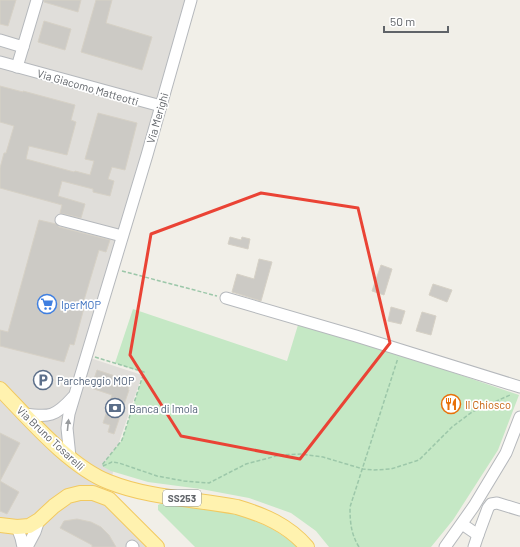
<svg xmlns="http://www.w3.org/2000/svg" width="520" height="547" font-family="Barlow,sans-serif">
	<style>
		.industrial { fill: #e0deda }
		.green { fill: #c5e8c5 }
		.building { fill: #cccac5; stroke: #d6d1c6 }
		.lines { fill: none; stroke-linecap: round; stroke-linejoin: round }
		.minor-casing { stroke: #b5b8bc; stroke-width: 13 }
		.major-casing { stroke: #f2c960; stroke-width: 16 }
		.path { stroke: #9cc7a9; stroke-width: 1.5; stroke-dasharray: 4 2; stroke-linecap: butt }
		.minor { stroke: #fff; stroke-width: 11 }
		.major { stroke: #fff2af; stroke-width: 14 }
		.oneway { fill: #979a9d }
		.marked { fill: none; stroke: #ea4335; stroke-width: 3; stroke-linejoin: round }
		.labels { text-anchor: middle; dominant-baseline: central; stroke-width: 3.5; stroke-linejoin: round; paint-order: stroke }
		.shield { fill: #fff; stroke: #8f9295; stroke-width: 1 }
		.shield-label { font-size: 10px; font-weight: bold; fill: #5f6368 }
		.street-label { font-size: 11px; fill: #5f6368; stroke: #fff }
		.shop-label { font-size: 11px; fill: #366cbe; stroke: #fff; text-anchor: start }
		.service-label { font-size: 11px; fill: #4e5e75; stroke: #fff; text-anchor: start }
		.food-label { font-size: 11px; fill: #c56008; stroke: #fff; text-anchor: start }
	</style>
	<rect width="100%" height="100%" fill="#f1efe8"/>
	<polygon class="industrial" points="0,0 190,0 90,358 142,375 117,448 107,507 146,547 0,547"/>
	<g class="green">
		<polygon points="133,309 287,361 298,325 402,355 519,395 498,450 453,520 431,547 329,547 316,531 291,513 249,498 201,489 148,482 111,471 102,466 122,440 144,373 115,363"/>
		<path d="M162,503C208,506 262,514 297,547H195L158,510V505Z"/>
	</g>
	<g class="building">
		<polygon points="0,0 16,0 8,26 0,24"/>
		<polygon points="44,0 81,0 78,12 44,2"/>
		<polygon points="96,0 112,0 106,23 152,37 142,70 81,52"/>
		<polygon points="44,21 71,29 65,50 38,42"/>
		<polygon points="0,86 23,92 23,91 75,105 71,120 76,122 67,155 29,146 26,159 74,172 75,171 90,175 94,161 85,159 98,113 137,123 125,170 112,167 108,179 114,181 110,196 93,192 93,189 62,181 58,196 85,204 81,218 60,213 62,205 0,188 0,168 4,153 6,153 14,126 0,122"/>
		<polygon points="39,220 56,224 59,227 110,240 106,252 99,250 82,307 84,308 74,345 70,344 64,362 0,346 0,330 8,332"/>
		<polygon points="230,237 241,240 242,237 250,239 248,249 228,244"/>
		<polygon points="259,259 272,262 261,301 232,292 237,274 254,279"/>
		<polygon points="381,265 392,269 384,295 372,291"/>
		<polygon points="433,284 452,290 447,302 429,295"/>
		<polygon points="391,307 405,311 401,324 388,321"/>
		<polygon points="422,312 436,316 431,335 416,331"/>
		<polygon points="97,370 130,381 128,390 129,390 114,434 108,432 110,425 103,423 112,395 91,388"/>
		<polygon points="448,396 458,399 454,413 444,410"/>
		<polygon points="0,433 20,443 0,481 19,492 7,514 0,511"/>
		<polygon points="77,519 91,522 101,527 109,535 116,547 92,547 92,545 60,528 64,521"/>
	</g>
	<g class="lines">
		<g class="minor-casing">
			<g id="minor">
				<polyline points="0,40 23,47 37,0"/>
				<polyline points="0,62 161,106"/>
				<polyline points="17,67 23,47"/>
				<polyline points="61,220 122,236"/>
				<polyline points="226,298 356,336 520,387"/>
				<path d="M24,414C50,417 55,417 73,397"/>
				<polyline points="70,457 67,428 69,414 147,155 191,0"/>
				<polyline points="462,524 478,535 488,508 491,504 497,503 520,510"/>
				<polyline points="17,527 21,538 23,547"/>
				<polyline points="132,546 133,547"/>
				<polyline points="27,547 35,532 39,520"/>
				<polyline points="445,547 474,506 506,453 520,417"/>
				<polyline points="474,547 478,535"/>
			</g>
		</g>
		<g class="major-casing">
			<g id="major">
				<path d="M0,389C29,419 70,467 109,482C149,498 195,499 237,507C264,515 288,525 307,547"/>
				<polyline points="0,525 17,527 29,526 39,520 54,506 68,496 80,493 93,493 109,499 157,547"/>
			</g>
		</g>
		<g class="path">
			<polyline points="122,271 217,296"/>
			<polyline points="95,357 144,372 122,440 102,465"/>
			<polyline points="103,466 112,462 119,463 157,476 184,481 209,483 246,464 280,455 301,454 323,457 363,469 374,470 391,469 419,460 452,427 472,412 510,395"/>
			<path d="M359,547C351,534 350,522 350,507L398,358"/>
		</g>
		<use href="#minor" class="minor"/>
		<use href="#major" class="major"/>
	</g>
	<defs><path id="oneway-solid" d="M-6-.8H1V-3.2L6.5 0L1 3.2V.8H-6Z"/></defs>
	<use class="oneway" href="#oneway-solid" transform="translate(68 425) rotate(-84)"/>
	<path class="marked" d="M261,193L358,208L390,343L300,459L181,436L130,355L151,234Z"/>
	<defs>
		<g id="supermarket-ring" transform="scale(1)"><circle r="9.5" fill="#fff" stroke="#3f7fe0" stroke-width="1.5"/><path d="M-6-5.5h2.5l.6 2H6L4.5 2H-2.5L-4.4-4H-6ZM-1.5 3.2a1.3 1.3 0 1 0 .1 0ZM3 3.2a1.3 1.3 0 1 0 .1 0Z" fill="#3f7fe0"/></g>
		<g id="parking-ring" transform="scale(1)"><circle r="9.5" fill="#fff" stroke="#5c6f8a" stroke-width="1.5"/><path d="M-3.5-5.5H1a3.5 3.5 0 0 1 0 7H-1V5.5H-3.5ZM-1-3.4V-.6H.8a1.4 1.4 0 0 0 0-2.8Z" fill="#5c6f8a"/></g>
		<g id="restaurant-ring" transform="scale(1)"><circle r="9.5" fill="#fff" stroke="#e8710a" stroke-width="1.5"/><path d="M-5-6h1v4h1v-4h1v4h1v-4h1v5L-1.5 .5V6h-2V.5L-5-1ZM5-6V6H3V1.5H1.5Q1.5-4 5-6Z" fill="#e8710a"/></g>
		<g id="bank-ring" transform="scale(1)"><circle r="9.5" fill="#fff" stroke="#5c6f8a" stroke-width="1.5"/><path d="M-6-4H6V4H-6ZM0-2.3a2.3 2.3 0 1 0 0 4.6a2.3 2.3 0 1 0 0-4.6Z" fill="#5c6f8a"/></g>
	</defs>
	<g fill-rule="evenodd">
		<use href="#supermarket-ring" x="47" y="304"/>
		<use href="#parking-ring" x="43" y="380"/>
		<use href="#restaurant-ring" x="451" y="404"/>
		<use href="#bank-ring" x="115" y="408"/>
	</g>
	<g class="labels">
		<rect class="shield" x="163" y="490" width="38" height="16" rx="3"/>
		<g class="shield-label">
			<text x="182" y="498">SS253</text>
		</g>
		<g class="street-label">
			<text transform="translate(88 87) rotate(16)">Via Giacomo Matteotti</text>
			<text transform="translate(157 118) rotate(-74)">Via Merighi</text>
			<text transform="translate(51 438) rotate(43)">Via Bruno Tosarelli</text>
		</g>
		<g class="shop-label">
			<text x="61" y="304">IperMOP</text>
		</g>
		<g class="service-label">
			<text x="57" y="380">Parcheggio MOP</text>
			<text x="129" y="408">Banca di Imola</text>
		</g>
		<g class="food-label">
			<text x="465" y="404">Il Chiosco</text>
		</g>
	</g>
	<path d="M384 26v6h64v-6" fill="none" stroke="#5f6368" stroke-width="2"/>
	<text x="390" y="26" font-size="12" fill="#5f6368" stroke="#ffffff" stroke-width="3" paint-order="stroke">50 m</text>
</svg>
